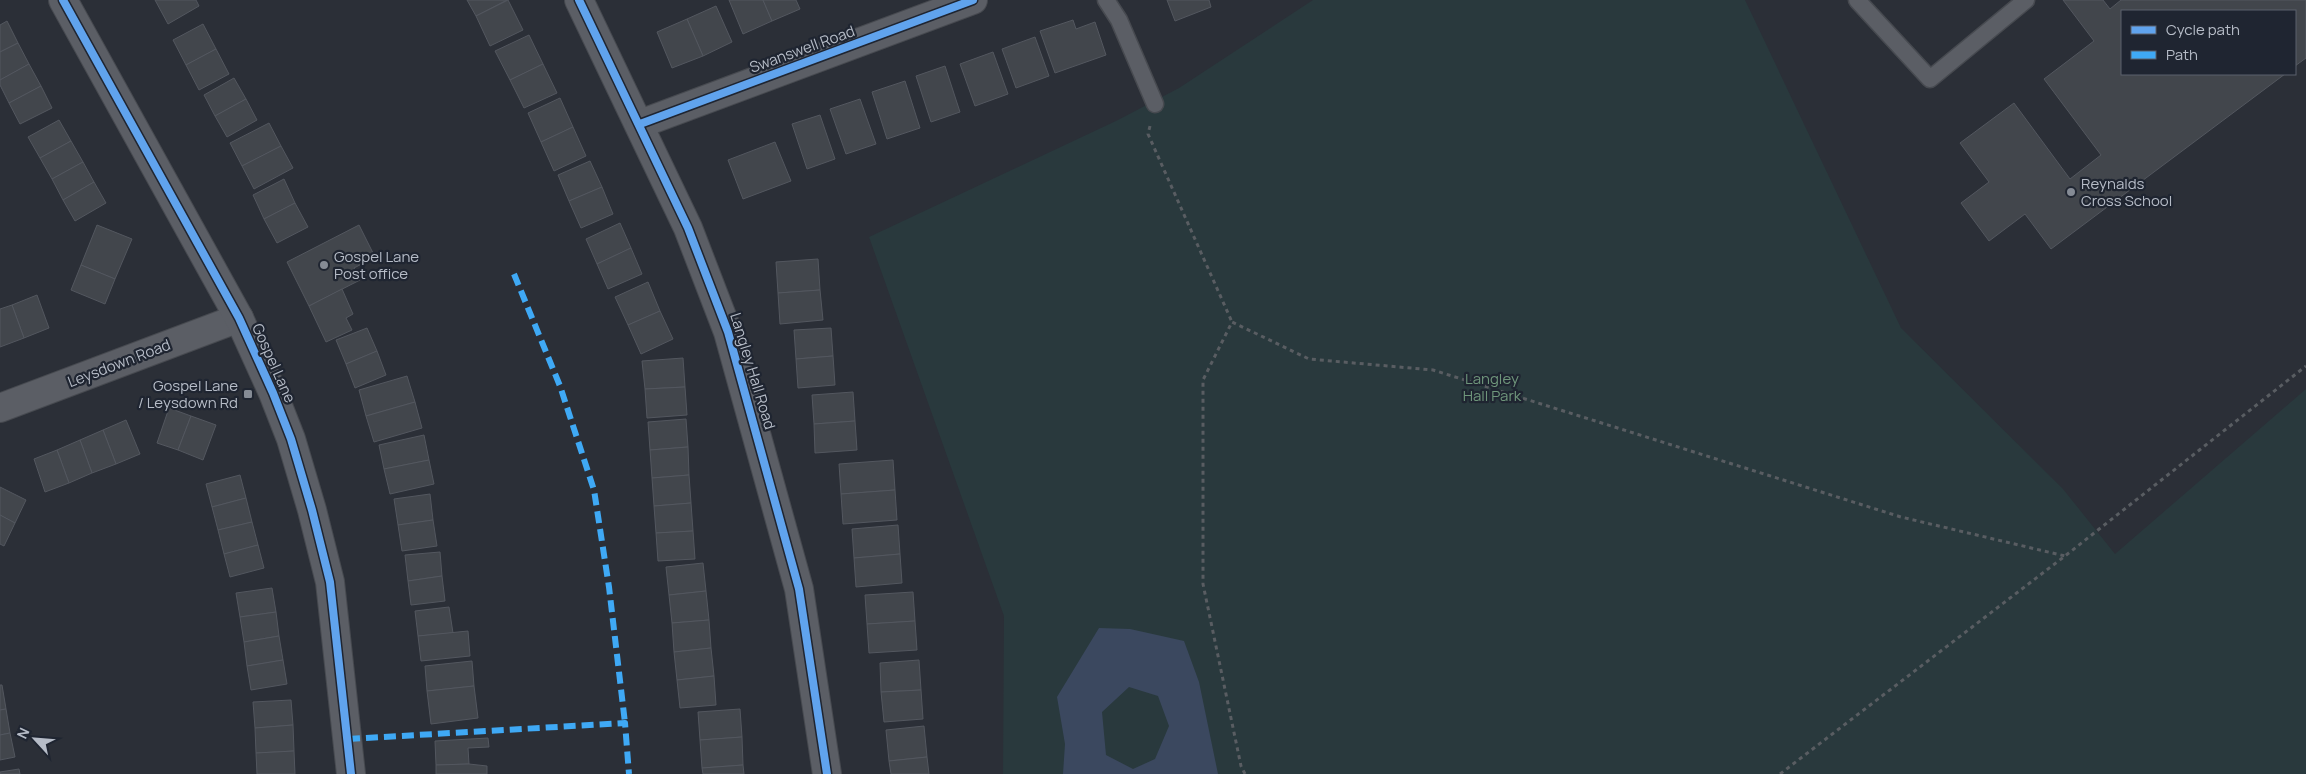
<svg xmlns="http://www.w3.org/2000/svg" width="2306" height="774" font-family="Manrope,sans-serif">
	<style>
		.green { fill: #29393d }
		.water { fill: #3b485f; fill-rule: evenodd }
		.building { fill: #42464c; stroke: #53575f }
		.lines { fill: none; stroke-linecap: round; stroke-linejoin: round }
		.service-casing { stroke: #474a50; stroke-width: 19 }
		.minor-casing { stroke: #474a50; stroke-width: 30 }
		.tertiary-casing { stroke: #474a50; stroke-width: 30 }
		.path { stroke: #595d62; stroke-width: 3; stroke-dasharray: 4 4; stroke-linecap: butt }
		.service { stroke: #5b5e65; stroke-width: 16 }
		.minor { stroke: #5b5e65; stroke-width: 28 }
		.tertiary { stroke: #5b5e65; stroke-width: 28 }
		.quiet { stroke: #3fa9f5; stroke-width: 6; stroke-dasharray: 12 6; stroke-linecap: butt }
		.cycleway-casing { stroke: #1f2531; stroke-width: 11 }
		.cycleway { stroke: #60a3ed; stroke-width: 8 }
		.poi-dot { fill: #858b95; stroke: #1f2531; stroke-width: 2 }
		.labels { text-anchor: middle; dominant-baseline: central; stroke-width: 4.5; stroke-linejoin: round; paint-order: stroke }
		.street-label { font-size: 15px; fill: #b6bcc7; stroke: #1f2531 }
		.poi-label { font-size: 15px; fill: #b6bcc7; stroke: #1f2531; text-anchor: start }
		.park-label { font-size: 15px; fill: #6f967b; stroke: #1f2531 }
	</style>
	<rect width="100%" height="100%" fill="#2b2f37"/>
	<polygon class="green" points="1313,0 1745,0 1901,328 2063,489 2115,554 2306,389 2306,774 1003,774 1004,616 869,237 1118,120 1179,88"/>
	<path class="water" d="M1099,628L1130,629L1184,641L1199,682L1218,774H1063L1065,744L1057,697ZM1129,687L1158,696L1169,726L1155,759L1133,769L1106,755L1102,712Z"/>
	<g class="building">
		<polygon points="155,0 196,0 199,6 168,24"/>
		<polygon points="467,0 507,0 476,16"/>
		<polygon points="508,0 523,30 490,46 476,16"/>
		<polygon points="729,0 763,0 772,21 743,34"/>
		<polygon points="763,0 796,0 800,9 772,21"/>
		<polygon points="1167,0 1209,0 1211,7 1175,21"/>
		<polygon points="2063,0 2103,0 2110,9 2121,0 2306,0 2306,58 2295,66 2295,11 2122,11 2122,74 2285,74 2051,249 2025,214 1989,241 1961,203 1989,182 1960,143 2014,103 2070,179 2101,155 2044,79 2094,41"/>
		<polygon points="716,6 732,42 703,56 687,19"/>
		<polygon points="687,19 703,56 672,68 657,32"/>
		<polygon points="1073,20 1076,29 1095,22 1106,55 1055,73 1040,31"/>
		<polygon points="7,21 18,43 0,52 0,25"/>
		<polygon points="203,24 216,49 186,65 173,40"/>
		<polygon points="529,35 543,64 510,80 495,51"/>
		<polygon points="1035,37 1049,76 1016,88 1002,49"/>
		<polygon points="18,43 29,64 0,80 0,52"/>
		<polygon points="216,49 229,74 199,90 186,65"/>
		<polygon points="993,52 1008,94 975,106 960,64"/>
		<polygon points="29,64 41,86 9,103 0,85 0,80"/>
		<polygon points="543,64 557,93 524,108 510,80"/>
		<polygon points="945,66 960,112 931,122 916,76"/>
		<polygon points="234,78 246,99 215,116 204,95"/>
		<polygon points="905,81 920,128 887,139 872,92"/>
		<polygon points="41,86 52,108 20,124 9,103"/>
		<polygon points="560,98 573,127 541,142 528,113"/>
		<polygon points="246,99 257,120 227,137 215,116"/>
		<polygon points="860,99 876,144 846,154 830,109"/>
		<polygon points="820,115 835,159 807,169 792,124"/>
		<polygon points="59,120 71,141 40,158 28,137"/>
		<polygon points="269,123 281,146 242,166 230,143"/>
		<polygon points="573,127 586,156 554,171 541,142"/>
		<polygon points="71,141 83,162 52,179 40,158"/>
		<polygon points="775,142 791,181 743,199 728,160"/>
		<polygon points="281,146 293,168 254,189 242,166"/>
		<polygon points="590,161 602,187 569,201 558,175"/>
		<polygon points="83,162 94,182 63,200 52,179"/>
		<polygon points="284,179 295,203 264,219 253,195"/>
		<polygon points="94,182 106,203 75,221 63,200"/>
		<polygon points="602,187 613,214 581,228 569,201"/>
		<polygon points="295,203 308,227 277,243 264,219"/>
		<polygon points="620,223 631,248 597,264 586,239"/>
		<polygon points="97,225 132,239 115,279 81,265"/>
		<polygon points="359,225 375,257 354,268 360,280 309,306 287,262"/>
		<polygon points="631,248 642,274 608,289 597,264"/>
		<polygon points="818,259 820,290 778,293 776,262"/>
		<polygon points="81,265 115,279 105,304 71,290"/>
		<polygon points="648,282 660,311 628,325 615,297"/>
		<polygon points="342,289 353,314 346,318 352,330 326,342 309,306"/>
		<polygon points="820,290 823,320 780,324 778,293"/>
		<polygon points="37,295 49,328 24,338 12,305"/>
		<polygon points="12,305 24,338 0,347 0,309"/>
		<polygon points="660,311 673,339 641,354 628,325"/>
		<polygon points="367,328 377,351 346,364 336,340"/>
		<polygon points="831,328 833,356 796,359 794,330"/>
		<polygon points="377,351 386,375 355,388 346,364"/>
		<polygon points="833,356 835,385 798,388 796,359"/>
		<polygon points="683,358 685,387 645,389 642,361"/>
		<polygon points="407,376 415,402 366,416 359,390"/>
		<polygon points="685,387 687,415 647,418 645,389"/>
		<polygon points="853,392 855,421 814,424 812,395"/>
		<polygon points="415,402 422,428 374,442 366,416"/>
		<polygon points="169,408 191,416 178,450 157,443"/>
		<polygon points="191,416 216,425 203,460 178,450"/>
		<polygon points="686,419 688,447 650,450 648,422"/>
		<polygon points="126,420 140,454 116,464 103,430"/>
		<polygon points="855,421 857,450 815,453 814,424"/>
		<polygon points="103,430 116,464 92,473 80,440"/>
		<polygon points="424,435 429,460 384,469 379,445"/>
		<polygon points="80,440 92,473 69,483 57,450"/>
		<polygon points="688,447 689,475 652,478 650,450"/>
		<polygon points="57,450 69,483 45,492 34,459"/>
		<polygon points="429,460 434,484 390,494 384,469"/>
		<polygon points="893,460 895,490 841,494 839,464"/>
		<polygon points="240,475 246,498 212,507 206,484"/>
		<polygon points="689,475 691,503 654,506 652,478"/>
		<polygon points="0,487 26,500 15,523 0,515"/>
		<polygon points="895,490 897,520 843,524 841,494"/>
		<polygon points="430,494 433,520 398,525 394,499"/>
		<polygon points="246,498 252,522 218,530 212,507"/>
		<polygon points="691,503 693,531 656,533 654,506"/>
		<polygon points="0,515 15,523 4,546 0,544"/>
		<polygon points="433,520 437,546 402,551 398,525"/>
		<polygon points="252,522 258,545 224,554 218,530"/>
		<polygon points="898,525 900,554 854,558 852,529"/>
		<polygon points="693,531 695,559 658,561 656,533"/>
		<polygon points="258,545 264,568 230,577 224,554"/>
		<polygon points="440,552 442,576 408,581 405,555"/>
		<polygon points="900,554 902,583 856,587 854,558"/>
		<polygon points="703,563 706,591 669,595 666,567"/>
		<polygon points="442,576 445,601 411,605 408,581"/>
		<polygon points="272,588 276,612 240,617 236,593"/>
		<polygon points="706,591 709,620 672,623 669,595"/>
		<polygon points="913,592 915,621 867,624 865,595"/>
		<polygon points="449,607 453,633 418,636 415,611"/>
		<polygon points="276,612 279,636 244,642 240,617"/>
		<polygon points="709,620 711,648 674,652 672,623"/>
		<polygon points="915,621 917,650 869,653 867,624"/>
		<polygon points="468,631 470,656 421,661 418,636"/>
		<polygon points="279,636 283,660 247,666 244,642"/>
		<polygon points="711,648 714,676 677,680 674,652"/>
		<polygon points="283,660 287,684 251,690 247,666"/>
		<polygon points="919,660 921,690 881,692 880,663"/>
		<polygon points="472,661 474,686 427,691 425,666"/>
		<polygon points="714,676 716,705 680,708 677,680"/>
		<polygon points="0,685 2,685 6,709 0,710"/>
		<polygon points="474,686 478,718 431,724 427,691"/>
		<polygon points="921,690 923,719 884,722 881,692"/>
		<polygon points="291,700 293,725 255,728 253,702"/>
		<polygon points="6,709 10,733 0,735 0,710"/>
		<polygon points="740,709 742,737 700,740 698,712"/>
		<polygon points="293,725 294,751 256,753 255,728"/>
		<polygon points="924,726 927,757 889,761 886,730"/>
		<polygon points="10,733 15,757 0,760 0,735"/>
		<polygon points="742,737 743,765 702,768 700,740"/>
		<polygon points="488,738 489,747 468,748 469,764 436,765 435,741"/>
		<polygon points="294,751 295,774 257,774 256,753"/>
		<polygon points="927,757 929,774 891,774 889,761"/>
		<polygon points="469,764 487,766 487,774 436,774 436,765"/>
		<polygon points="743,765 744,774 703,774 702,768"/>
		<polygon points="19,769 20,774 0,774 0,772"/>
	</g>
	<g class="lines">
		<g class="service-casing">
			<g id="service">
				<polyline points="1106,0 1119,20 1155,104"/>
				<polyline points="1857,0 1930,79 2026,0"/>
			</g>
		</g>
		<g class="minor-casing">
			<g id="minor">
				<polyline points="579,0 688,228 728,332 799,589 827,774"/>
				<polyline points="640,124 973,0"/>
				<polyline points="0,408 239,318"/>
			</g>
		</g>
		<g class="tertiary-casing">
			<polyline id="tertiary" points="63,0 239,318 273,393 291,439 312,510 330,582 351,774"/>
		</g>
		<g class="path">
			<polyline points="1150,126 1148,134 1232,322"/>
			<polyline points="1245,774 1241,766 1203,584 1203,380 1232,322 1309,359 1433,370 1901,517 2065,556"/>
			<polyline points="1780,774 2065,556 2306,366"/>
		</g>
		<use href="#service" class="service"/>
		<use href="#minor" class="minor"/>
		<use href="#tertiary" class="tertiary"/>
		<g class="quiet">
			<polyline points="514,274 560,386 594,490 609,587 625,723"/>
			<polyline points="348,739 625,723 629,774"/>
		</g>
		<g class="cycleway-casing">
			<g id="cycleway">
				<polyline points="63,0 239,318 273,393 291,439 312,510 330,582 351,774"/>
				<polyline points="579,0 688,228 728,332 799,589 827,774"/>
				<polyline points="640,124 973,0"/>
			</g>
		</g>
		<use href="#cycleway" class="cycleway"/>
	</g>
	<g class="poi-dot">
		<circle cx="2071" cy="192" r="5"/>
		<circle cx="324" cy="265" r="5"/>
		<rect x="243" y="389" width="10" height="10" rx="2.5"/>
	</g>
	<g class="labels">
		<g class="street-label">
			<text transform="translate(802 49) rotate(-20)">Swanswell Road</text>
			<text transform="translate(119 363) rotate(-21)">Leysdown Road</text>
			<text transform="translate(274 363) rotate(66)">Gospel Lane</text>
			<text transform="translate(753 371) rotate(73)">Langley Hall Road</text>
		</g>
		<g class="poi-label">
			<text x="2081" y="183">Reynalds<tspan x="2081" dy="17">Cross School</tspan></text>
			<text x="334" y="256">Gospel Lane<tspan x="334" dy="17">Post office</tspan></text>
			<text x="238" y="385" text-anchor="end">Gospel Lane<tspan x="238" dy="17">/ Leysdown Rd</tspan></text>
		</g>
		<g class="park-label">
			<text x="1492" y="378">Langley<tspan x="1492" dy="17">Hall Park</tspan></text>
		</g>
	</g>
	<rect x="2121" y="10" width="175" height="65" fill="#1f2531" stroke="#5b616d"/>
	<rect x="2131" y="26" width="25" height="8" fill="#60a3ed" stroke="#5b616d"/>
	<text x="2166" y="35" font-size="15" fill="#b6bcc7">Cycle path</text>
	<rect x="2131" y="51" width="25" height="8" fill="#3fa9f5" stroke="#5b616d"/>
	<text x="2166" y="60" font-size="15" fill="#b6bcc7">Path</text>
	<g transform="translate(35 739) rotate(296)" stroke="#1f2531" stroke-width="4" paint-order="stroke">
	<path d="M0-4L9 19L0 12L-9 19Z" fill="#b6bcc7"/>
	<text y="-8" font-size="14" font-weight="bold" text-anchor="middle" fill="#b6bcc7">N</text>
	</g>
</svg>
